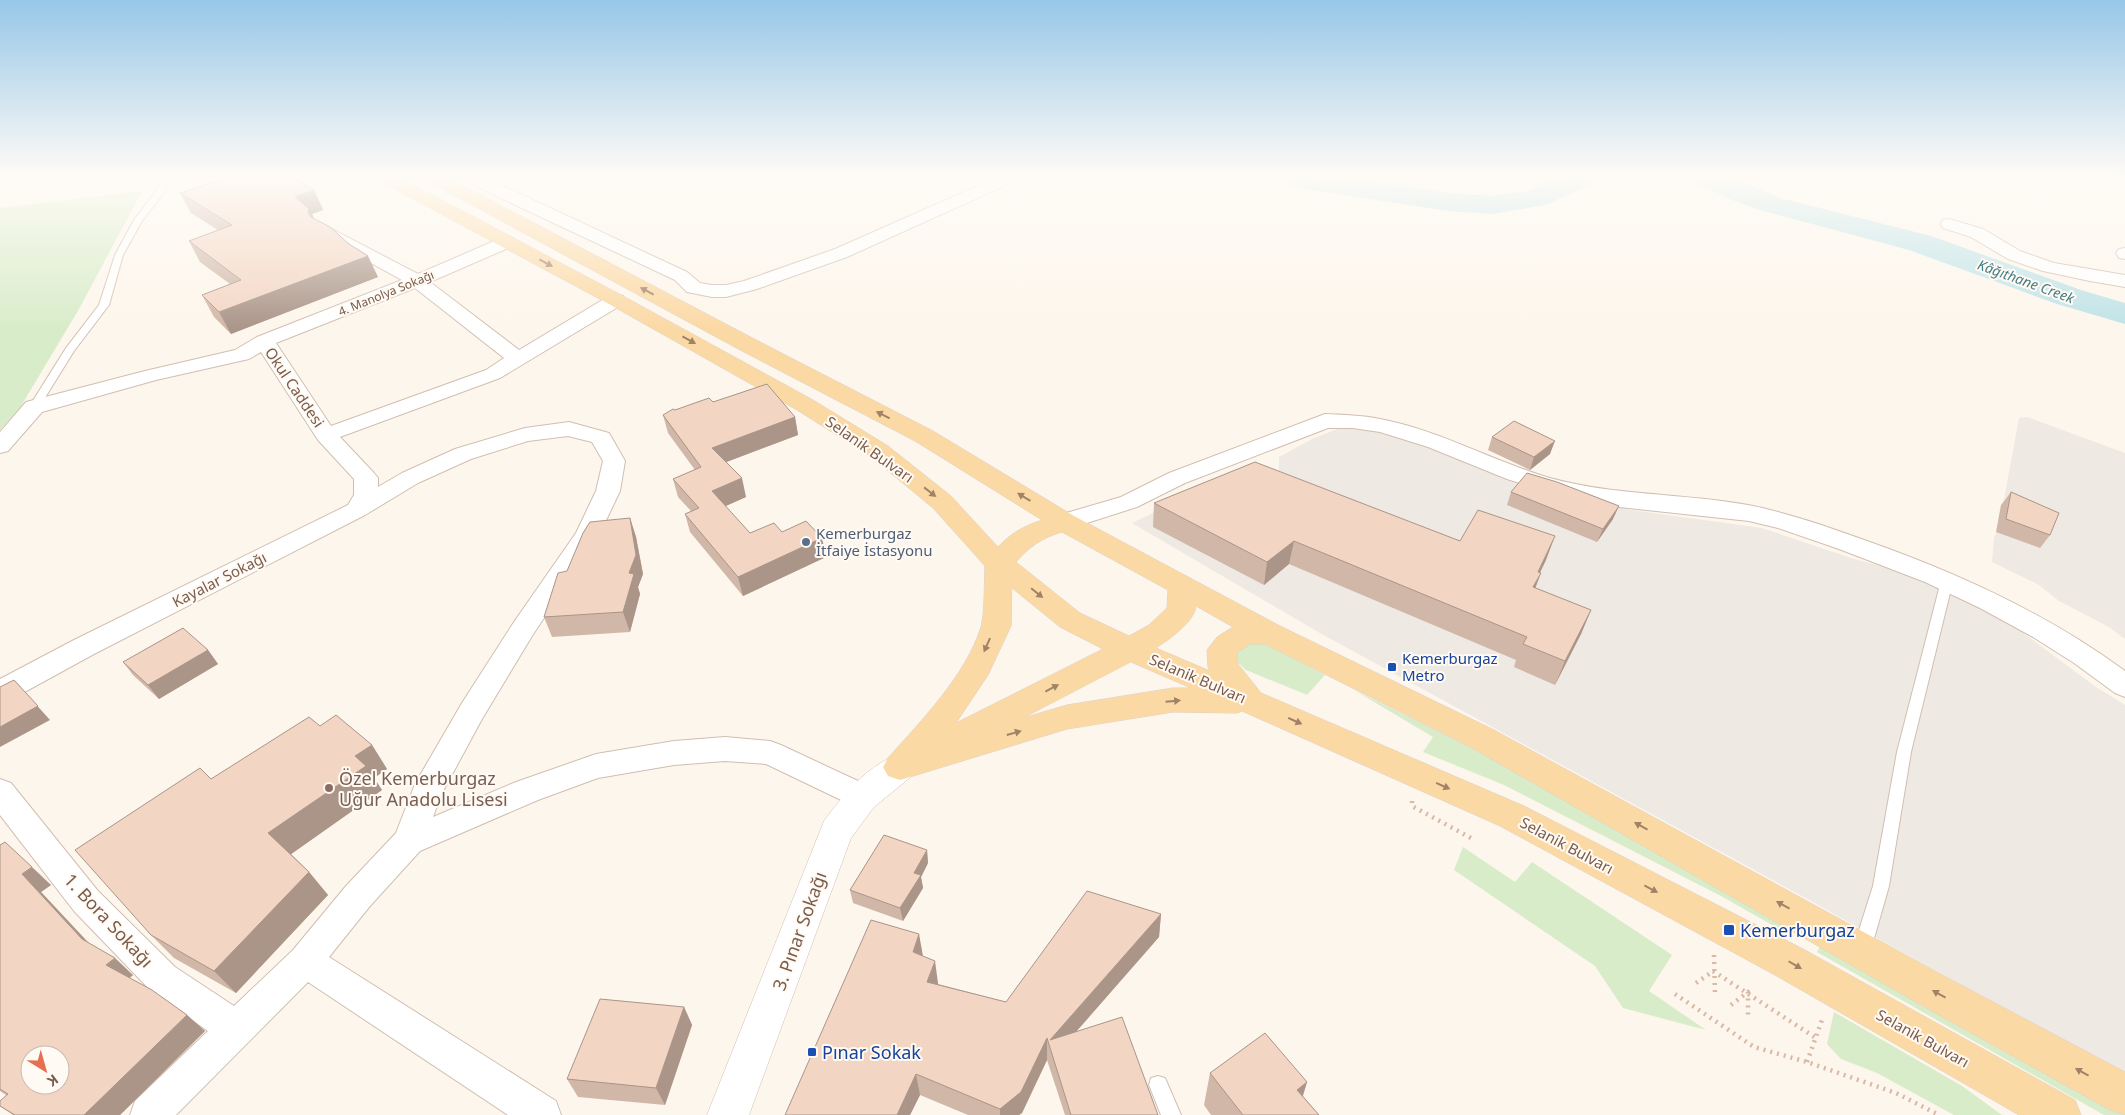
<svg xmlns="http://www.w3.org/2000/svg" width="2125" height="1115" font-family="'Noto Sans',sans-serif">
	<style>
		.industrial { fill: #efe9e4 }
		.green { fill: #d8ecc9 }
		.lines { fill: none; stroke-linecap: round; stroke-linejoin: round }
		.river { fill: #bfe3e8; fill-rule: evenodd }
		.service-casing { stroke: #d1beb0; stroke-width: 2 }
		.minor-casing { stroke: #d1beb0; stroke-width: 2 }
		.tertiary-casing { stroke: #d1beb0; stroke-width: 1 }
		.primary-casing { stroke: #dad1cd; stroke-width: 1 }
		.path { stroke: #d9b8a5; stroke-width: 4.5; stroke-dasharray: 2 5; stroke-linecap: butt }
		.service { fill: #fff; fill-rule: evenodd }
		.minor { fill: #fff; fill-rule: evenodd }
		.tertiary { fill: #fff; fill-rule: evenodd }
		.primary { fill: #fbd9a5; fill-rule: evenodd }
		.wall { fill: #d1b7a8 }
		.shaded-wall { fill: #aa9588 }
		.building { fill: #f3d5c3; stroke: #aa9588; fill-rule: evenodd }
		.oneway { fill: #a18267 }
		.service-dot { fill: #5c6f8a; stroke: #fffaf3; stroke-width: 2 }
		.transit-dot { fill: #1a4fb4; stroke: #fffaf3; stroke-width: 2 }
		.education-dot { fill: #8d6e63; stroke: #fffaf3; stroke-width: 2 }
		.labels { text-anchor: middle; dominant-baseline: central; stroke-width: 4; stroke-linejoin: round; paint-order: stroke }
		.far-street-label { font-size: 12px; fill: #7a5c4d; stroke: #fffaf3 }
		.far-water-label { font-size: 14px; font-style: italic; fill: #437c86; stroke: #fffaf3 }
		.street-label { font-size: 15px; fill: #7a5c4d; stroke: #fffaf3 }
		.service-label { font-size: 15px; fill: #4e5e75; stroke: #fffaf3; text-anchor: start }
		.transit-label { font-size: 15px; fill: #164399; stroke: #fffaf3; text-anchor: start }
		.near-education-label { font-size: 18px; fill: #785e54; stroke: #fffaf3; text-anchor: start }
		.near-street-label { font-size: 18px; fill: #7a5c4d; stroke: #fffaf3 }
		.near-transit-label { font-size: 18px; fill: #164399; stroke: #fffaf3; text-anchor: start }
	</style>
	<rect width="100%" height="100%" fill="#fdf6ec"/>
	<g class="industrial">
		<polygon points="2027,417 2125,453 2125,639 2109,627 2059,601 2039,585 1992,562 1994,538 1999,526 2019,418"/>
		<polygon points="1340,428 1372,429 1414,442 1554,492 1631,510 1762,528 1854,559 1929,578 2003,618 2096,687 2125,705 2125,1077 1802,896 1318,632 1132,523 1196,492 1279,472 1279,457 1312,439"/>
	</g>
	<g class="green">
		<polygon points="142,191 79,309 21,406 0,430 0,208"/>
		<path d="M1262,642L1325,675L1307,695L1246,670L1234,659C1239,646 1248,644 1262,642Z"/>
		<polygon points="1354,690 1515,769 1793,923 1788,934 1721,896 1504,785 1423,752 1433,737"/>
		<polygon points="1463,847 1515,882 1532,862 1672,955 1649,991 1706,1030 1623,1008 1595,966 1454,870"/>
		<polygon points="1823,940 2125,1115 2104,1115 1817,952"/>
		<polygon points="1834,1012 1962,1086 2002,1115 1954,1115 1877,1073 1841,1059 1827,1044"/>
	</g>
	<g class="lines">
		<g class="river">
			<polygon points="1268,174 1323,174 1448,193 1493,196 1528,191 1567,174 1605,174 1601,180 1545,205 1493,214 1448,211 1306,189 1272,180"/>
			<polygon points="1685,174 1722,174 1780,198 1931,236 2081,290 2125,303 2125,324 2057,304 1909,250 1760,210 1732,200 1689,180"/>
		</g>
		<g class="service-casing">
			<g id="service">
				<polygon points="163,174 171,174 172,178 163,194 142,221 123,255 109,305 74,351 38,409 30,409 29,407 66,348 99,305 115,255 134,220 156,191 164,178"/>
				<polygon points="1947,577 1953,581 1911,752 1889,886 1871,949 1868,955 1862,957 1856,955 1853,949 1873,886 1897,752 1941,581"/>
				<polygon points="1158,1076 1165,1078 1181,1115 1161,1115 1149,1085 1151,1078"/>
			</g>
		</g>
		<g class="minor-casing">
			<g id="minor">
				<polygon points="1005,174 1026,174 1024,177 847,257 757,289 726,297 712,297 687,292 675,280 494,195 472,183 470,180 472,177 484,177 687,272 700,283 712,285 726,285 744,281 835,249"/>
				<polygon points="1949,219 1983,229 2020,251 2054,263 2125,275 2125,287 2090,281 2043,271 2008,259 1971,237 1943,228 1941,224 1943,220"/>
				<path d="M328,227L418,274L501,238L507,237L513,238L516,242L513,246L430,282L519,350L609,296L616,294L623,296L625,300L623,304L500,378L340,437L374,473L378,478V487L402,473L455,449L525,428L569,422L609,433L625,461L620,491L599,535L532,636L482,719L441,795L433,817L516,782L596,754L674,741L725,737L770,741L781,745L873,788L877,797L873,806L862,810L766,764L725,761L674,765L598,778L538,800L420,851L370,906L329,957L556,1101L561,1115H508L308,982L176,1115H130L135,1101L208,1031L151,991L74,911L0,815V779L11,783L98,891L175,967L234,1006L293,950L346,886L396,833L415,784L462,703L514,622L576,533L596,491L603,461L592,442L568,436L528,441L471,459L418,483L365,515L94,654L10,700L0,703V679L74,640L348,505L354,495V479L318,440L261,352L249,359L156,380L42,412L8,451L0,453V432L26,402L145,371L235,350L257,337L402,280L322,236L319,232L322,228ZM415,288L504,358L486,370L331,426L276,343Z"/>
				<polygon points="2125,248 2125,259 2119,258 2116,253 2119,249"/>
				<path d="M1325,414C1344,415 1362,415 1380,419C1439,430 1492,461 1550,478C1615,496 1682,493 1748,505C1789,513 1828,527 1867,541C1958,573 2046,613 2125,671V697L2115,693L2074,663L2033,637L1980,608L1925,582L1839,549L1778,528L1749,521L1619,507L1552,493L1507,479L1428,447L1380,432L1353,428H1328L1185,483L1137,507L1065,530L1056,528L1053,522L1056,516L1121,497L1169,473Z"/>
			</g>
		</g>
		<g class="tertiary-casing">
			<path id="tertiary" d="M900,754L912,758L917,767L912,776L874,807L851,838L749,1115H707L824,821C844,794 867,765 900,754Z"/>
		</g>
		<g class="primary-casing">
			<path id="primary" d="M371,174H393L623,296L813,400L888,446L951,496L998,547C1011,533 1024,526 1042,520L915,441L744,352L422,178L419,174H441L760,342L933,431L1074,516L1280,626L1494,730L1944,976L2125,1072V1115L2110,1110L1916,1002L1472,748L1265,644H1250L1237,653L1238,664L1261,693L1524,806L1803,949L2075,1100L2081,1115H2019L1775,975L1500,826L1242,711L1237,713L1173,712L1067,729L900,780L888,776L883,767L888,758C921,721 966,675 981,627C985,612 984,582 985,566L933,508L870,456L797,410L609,304L374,178ZM1062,532L1168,590L1167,608L1149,625L1129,636L1080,613L1016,562C1030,546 1042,538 1062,532ZM1012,588L1060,627L1103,649L956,723L988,675L1011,626ZM1196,606L1233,627L1217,637L1207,650L1208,667L1210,671L1156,648C1168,640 1195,622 1196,606ZM1131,662L1191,688H1173L1067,705L1023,718Z"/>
		</g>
		<g class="path">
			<polyline points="1412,801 1412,806 1471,838"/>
			<polyline points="1714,955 1715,995"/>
			<polyline points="1713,971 1816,1038"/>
			<polyline points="1696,983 1712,972"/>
			<polyline points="1675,994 1754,1047 1807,1062 1896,1093 1939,1115"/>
			<polyline points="1731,1005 1748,992 1748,1016"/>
			<polyline points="1807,1062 1823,1017"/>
		</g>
		<use href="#service" class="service"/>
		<use href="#minor" class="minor"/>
		<use href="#tertiary" class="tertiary"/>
		<use href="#primary" class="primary"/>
	</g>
	<g class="wall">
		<polygon points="314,190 323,210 312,214 313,218 378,277 231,334 214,317 202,295 230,284 200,262 189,241 218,230 191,213 180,193"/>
		<polygon points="713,402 795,417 798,435 726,462 746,497 725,506 750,533 782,532 822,538 826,557 743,596 690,532 685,514 691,511 678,497 673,479 695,470 668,433 663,415 675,410"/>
		<polygon points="1492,437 1550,454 1530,470 1488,450"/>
		<polygon points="1511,492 1613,519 1597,542 1507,505"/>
		<polygon points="2011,492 2050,535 2040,548 1996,532 2001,505"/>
		<polygon points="1154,503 1460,541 1546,560 1540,572 1535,588 1591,610 1581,634 1555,685 1514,667 1516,660 1289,564 1264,585 1153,527"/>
		<polygon points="630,518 636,537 643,574 638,587 640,594 630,632 552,637 544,617"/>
		<polygon points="208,650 218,664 159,699 133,675 123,662"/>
		<polygon points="320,726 372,745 387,769 374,778 382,790 291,854 309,872 328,895 236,993 174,958 151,935"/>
		<polygon points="0,845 51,885 41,892 88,943 133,975 129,978 187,1015 205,1031 120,1115 13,1115 0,1106 6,1095 0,1091"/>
		<polygon points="927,850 928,863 921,877 923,888 903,921 853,903 850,890"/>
		<polygon points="1161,914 1159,937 1076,1032 1158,1115 1065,1115 1047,1060 1022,1113 1019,1115 968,1115 920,1095 910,1115 922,956 938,983 938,984 1006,1002"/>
		<polygon points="684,1007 692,1025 665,1105 578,1097 567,1079"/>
		<polygon points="1210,1073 1307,1082 1303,1096 1319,1115 1211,1115 1204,1105"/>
	</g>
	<g class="shaded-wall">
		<polygon points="314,190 323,210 312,214 319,229 295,197"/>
		<polygon points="368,256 378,277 231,334 219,312"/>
		<polygon points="795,417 798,435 716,466 712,448"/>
		<polygon points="1555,441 1550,454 1530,470 1534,457"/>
		<polygon points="742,478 746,497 717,510 712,491"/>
		<polygon points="1619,506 1613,519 1597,542 1603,529"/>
		<polygon points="630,518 636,537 643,574 638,587 640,594 630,632 623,612 629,573"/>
		<polygon points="1555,536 1546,560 1529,595 1538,572"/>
		<polygon points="822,538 826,557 743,596 738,577"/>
		<polygon points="1294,541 1289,564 1264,585 1267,562"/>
		<polygon points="1541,573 1532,597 1533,587"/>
		<polygon points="1591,610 1581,634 1555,685 1565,661"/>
		<polygon points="208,650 218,664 159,699 148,685"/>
		<polygon points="14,680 50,720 0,747 0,727"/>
		<polygon points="372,745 387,769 374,778 382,790 287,857 268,833 355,756"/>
		<polygon points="927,850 928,863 921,877 923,888 903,921 900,908 914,873"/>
		<polygon points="32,867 51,885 41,892 101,956 82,939 22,874"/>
		<polygon points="309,872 328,895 236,993 214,971"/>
		<polygon points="1161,914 1159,937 1053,1058 1050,1040"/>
		<polygon points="919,934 923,956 913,952"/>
		<polygon points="115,958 133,975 125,982 106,965"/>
		<polygon points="935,961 938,983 930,1003 927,982"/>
		<polygon points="684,1007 692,1025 665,1105 656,1088"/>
		<polygon points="187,1015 205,1031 120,1115 84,1115"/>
		<polygon points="1047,1038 1047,1060 1022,1113 1019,1115 1000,1115 1000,1109"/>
		<polygon points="916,1074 920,1095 910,1115 897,1115"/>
		<polygon points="1307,1082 1297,1114 1297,1090"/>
	</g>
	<g class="building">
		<polygon points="241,174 288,174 314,190 295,197 309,209 308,212 311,217 330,227 349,244 368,256 219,312 202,295 241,280 189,241 232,225 180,193"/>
		<polygon points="767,384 795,417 712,448 742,478 712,491 750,533 774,523 782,532 806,521 822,538 738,577 685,514 699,508 673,479 701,467 663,415 673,409 675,410 709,398 713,402"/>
		<polygon points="1514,421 1555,441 1534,457 1492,437"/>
		<polygon points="1255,462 1460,541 1478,510 1555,536 1538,572 1541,573 1533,587 1591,610 1565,661 1523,644 1527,637 1294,541 1267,562 1154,503"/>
		<polygon points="1527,473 1557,482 1619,506 1603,529 1511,492"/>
		<polygon points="2011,492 2059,513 2050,535 2006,519"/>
		<polygon points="630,518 636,555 629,573 634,574 623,612 544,617 558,573 567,571 583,533 590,522"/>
		<polygon points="183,628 208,650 148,685 123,662"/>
		<polygon points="14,680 38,706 0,727 0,687"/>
		<polygon points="336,715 372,745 355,756 366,766 268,833 309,872 214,971 151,935 75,850 200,768 211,779 309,717 320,726"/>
		<polygon points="884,835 927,850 914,873 921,875 900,908 850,890"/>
		<path d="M5,842L32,867L22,874L82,939L115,958L106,965L152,990L187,1015L84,1115H15L0,1106V1101L8,1094L0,1089V845ZM30,1055H60V1085H30Z"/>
		<polygon points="1087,891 1161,914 1050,1040 1122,1017 1158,1115 1071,1115 1047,1038 1021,1092 1000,1109 916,1074 897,1115 785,1115 871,920 919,934 913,952 935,961 927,982 1006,1002"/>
		<polygon points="600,999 684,1007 656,1088 567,1079"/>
		<polygon points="1265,1033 1307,1082 1297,1090 1319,1115 1243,1115 1210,1073"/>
	</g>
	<defs><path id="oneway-solid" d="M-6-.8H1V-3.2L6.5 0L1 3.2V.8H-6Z" transform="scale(1.25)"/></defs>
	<g class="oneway">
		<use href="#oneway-solid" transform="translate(546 263) rotate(28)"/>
		<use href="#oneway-solid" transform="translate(647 291) rotate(-152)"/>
		<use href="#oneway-solid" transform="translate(689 340) rotate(29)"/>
		<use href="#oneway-solid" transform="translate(883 415) rotate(-153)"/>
		<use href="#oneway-solid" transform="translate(930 492) rotate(38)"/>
		<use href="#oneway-solid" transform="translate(1024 497) rotate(-149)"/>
		<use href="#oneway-solid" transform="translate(1037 593) rotate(39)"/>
		<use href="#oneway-solid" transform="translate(987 645) rotate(114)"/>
		<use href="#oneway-solid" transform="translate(1052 688) rotate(-28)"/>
		<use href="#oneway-solid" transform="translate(1173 701) rotate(-5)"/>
		<use href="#oneway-solid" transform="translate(1295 721) rotate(24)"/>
		<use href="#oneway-solid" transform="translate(1014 733) rotate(-16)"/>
		<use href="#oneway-solid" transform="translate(1443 786) rotate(24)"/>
		<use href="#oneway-solid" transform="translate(1641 826) rotate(-151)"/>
		<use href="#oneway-solid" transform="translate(1651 889) rotate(28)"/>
		<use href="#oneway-solid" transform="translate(1783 905) rotate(-151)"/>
		<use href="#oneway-solid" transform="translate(1795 965) rotate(30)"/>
		<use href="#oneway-solid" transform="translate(1939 994) rotate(-151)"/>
		<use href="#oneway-solid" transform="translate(2082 1072) rotate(-151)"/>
	</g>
	<linearGradient id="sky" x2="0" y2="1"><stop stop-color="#97c7e8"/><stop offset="0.53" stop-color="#fefbf6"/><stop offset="1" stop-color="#fefbf6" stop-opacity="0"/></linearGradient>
	<rect width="2125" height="330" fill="url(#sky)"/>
	<circle class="service-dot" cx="806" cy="542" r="5"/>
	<g class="transit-dot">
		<rect x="1387" y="662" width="10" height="10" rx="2.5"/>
		<rect x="1723" y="924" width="12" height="12" rx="2.5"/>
		<rect x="807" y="1047" width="10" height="10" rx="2.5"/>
	</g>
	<circle class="education-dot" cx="329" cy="788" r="5"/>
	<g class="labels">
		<g class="far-street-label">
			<text transform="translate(386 293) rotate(-22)">4. Manolya Sokağı</text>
		</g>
		<g class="far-water-label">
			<text transform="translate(2026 281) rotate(20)">Kâğıthane Creek</text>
		</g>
		<g class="street-label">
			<text transform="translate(295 387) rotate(56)">Okul Caddesi</text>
			<text transform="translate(870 449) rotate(35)">Selanik Bulvarı</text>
			<text transform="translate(219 579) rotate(-27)">Kayalar Sokağı</text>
			<text transform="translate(1198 678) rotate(23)">Selanik Bulvarı</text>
			<text transform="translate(1567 845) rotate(28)">Selanik Bulvarı</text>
			<text transform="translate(1923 1038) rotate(29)">Selanik Bulvarı</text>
		</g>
		<g class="service-label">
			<text x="816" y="533">Kemerburgaz<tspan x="816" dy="17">İtfaiye İstasyonu</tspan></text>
		</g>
		<g class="transit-label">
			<text x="1402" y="658">Kemerburgaz<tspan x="1402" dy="17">Metro</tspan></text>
		</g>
		<g class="near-education-label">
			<text x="339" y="778">Özel Kemerburgaz<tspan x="339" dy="21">Uğur Anadolu Lisesi</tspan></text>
		</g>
		<g class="near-street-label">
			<text transform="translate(109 920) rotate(47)">1. Bora Sokağı</text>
			<text transform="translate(799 931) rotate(-70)">3. Pınar Sokağı</text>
		</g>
		<g class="near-transit-label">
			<text x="1740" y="930">Kemerburgaz</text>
			<text x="822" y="1052">Pınar Sokak</text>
		</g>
	</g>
	<g transform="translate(45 1070) rotate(143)"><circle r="24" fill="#fffaf3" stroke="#cabbb1"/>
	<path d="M0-4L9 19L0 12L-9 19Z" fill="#e76f51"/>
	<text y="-8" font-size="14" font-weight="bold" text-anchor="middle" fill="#7a5c4d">K</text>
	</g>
</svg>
